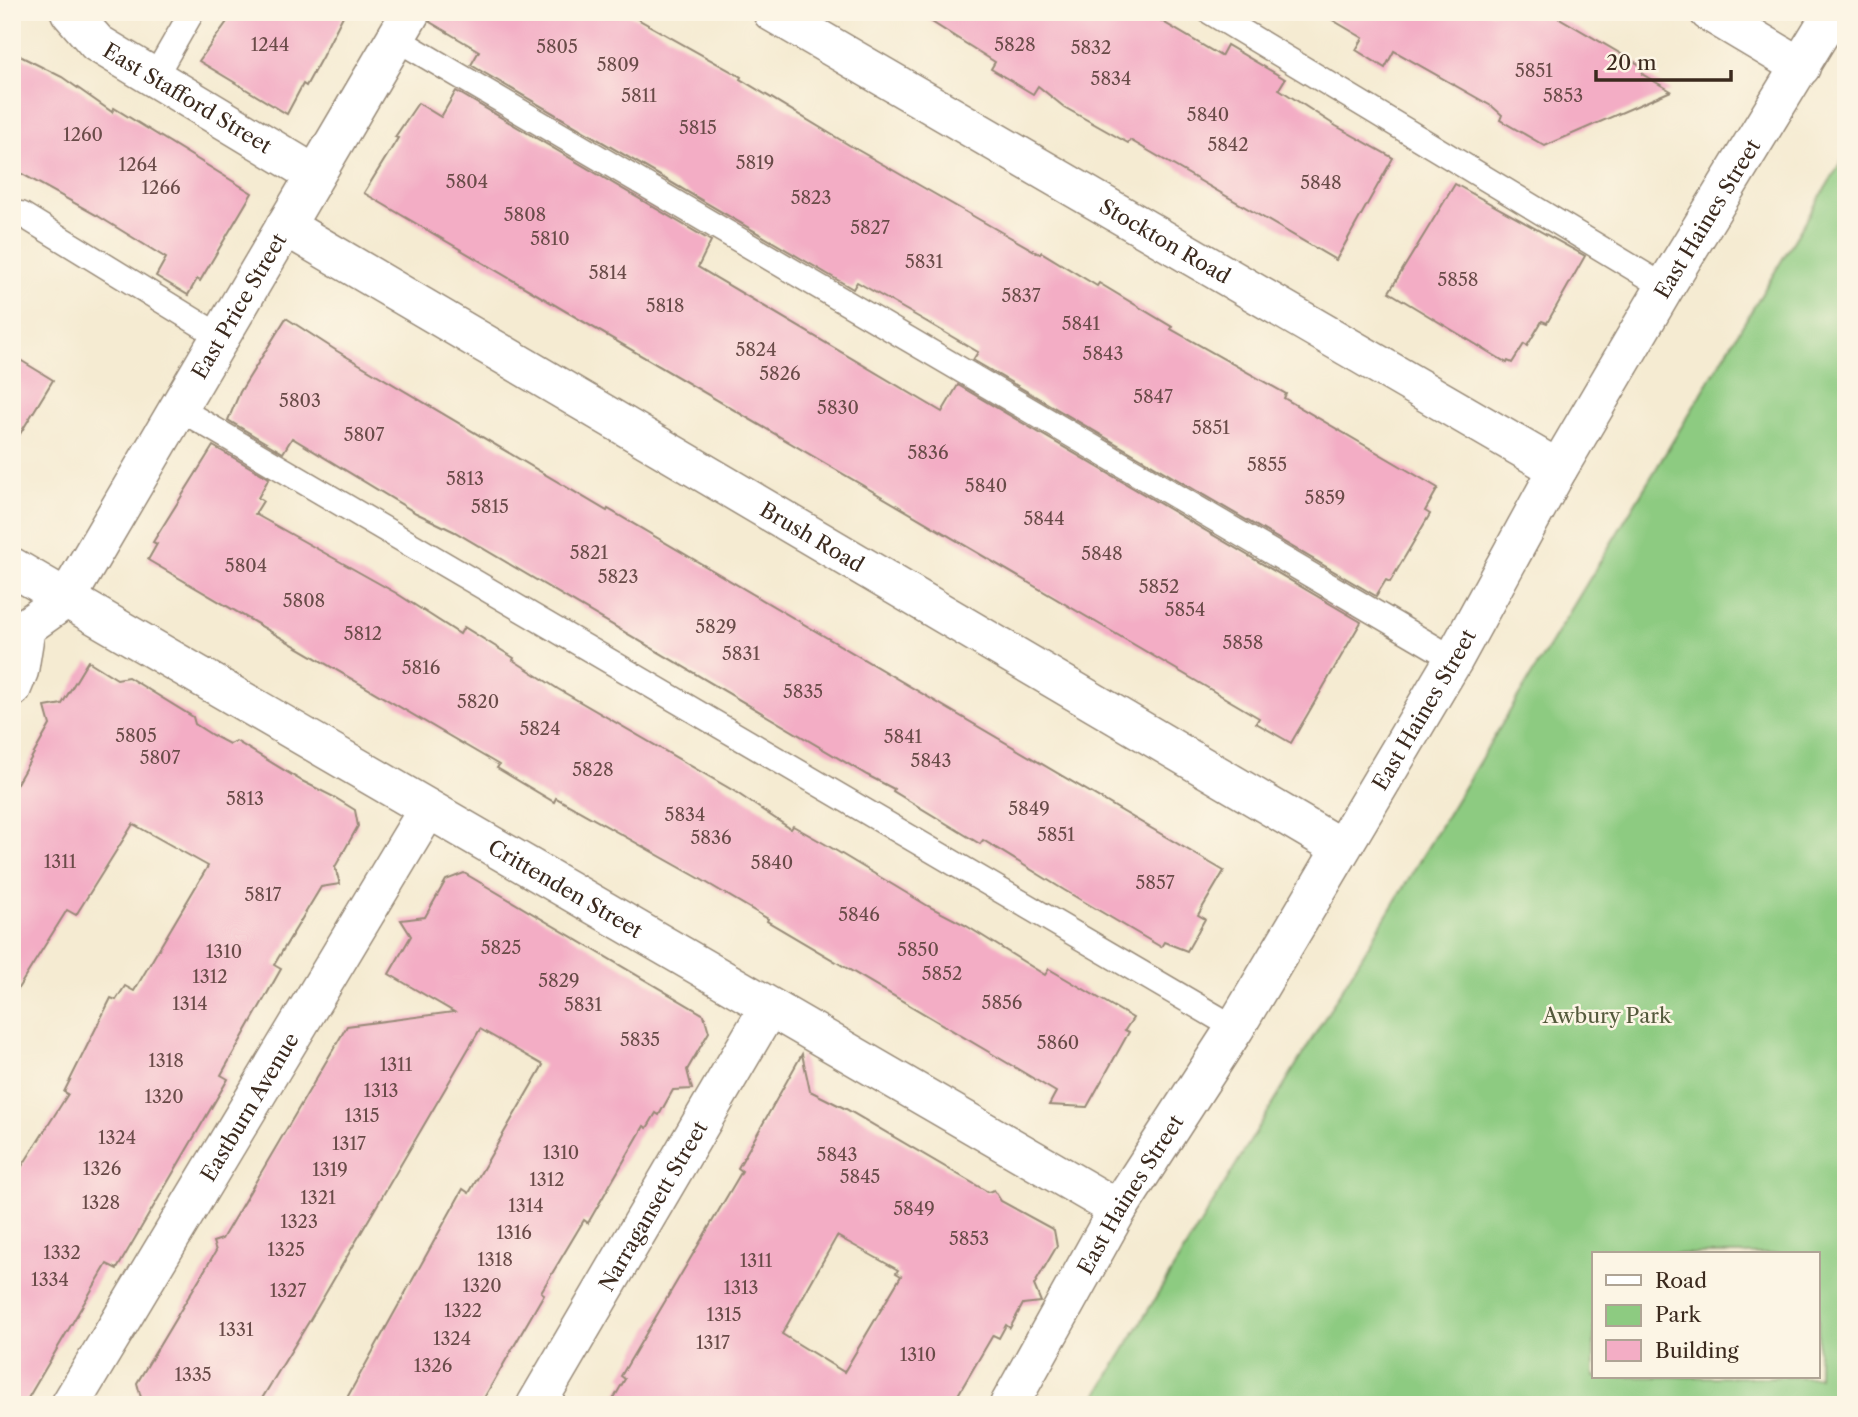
<svg xmlns="http://www.w3.org/2000/svg" width="1858" height="1417" font-family="'Libre Caslon Text',serif">
	<style>
		.green { fill: #8dcb81; stroke: #647a50; stroke-width: 2; fill-rule: evenodd }
		.building { fill: #f3adc5; fill-rule: evenodd }
		.lines { fill: none; stroke-linecap: round; stroke-linejoin: round }
		.service-casing { stroke: #988a78; stroke-width: 27 }
		.minor-casing { stroke: #988a78; stroke-width: 41 }
		.service { stroke: #fff; stroke-width: 24 }
		.minor { stroke: #fff; stroke-width: 38 }
		.labels { text-anchor: middle; dominant-baseline: central; stroke-width: 5; stroke-linejoin: round; paint-order: stroke }
		.number-label { font-size: 18px; fill: #694b48 }
		.street-label { font-size: 21px; fill: #3b2a1e; stroke: #fcf5e5 }
		.park-label { font-size: 21px; fill: #545a3c; stroke: #fcf5e5 }
	</style>
	<rect width="100%" height="100%" fill="#fcf5e5"/>
	<filter id="ink" filterUnits="userSpaceOnUse"><feTurbulence type="fractalNoise" baseFrequency=".0143" numOctaves="2"/><feDisplacementMap in="SourceGraphic" scale="14" xChannelSelector="R" yChannelSelector="G"/><feConvolveMatrix kernelMatrix="1 2 1 2 8 2 1 2 1" color-interpolation-filters="sRGB"/></filter>
	<filter id="wash" filterUnits="userSpaceOnUse"><feTurbulence type="fractalNoise" baseFrequency=".00686" numOctaves="4" result="noise"/><feDisplacementMap in="SourceGraphic" scale="28" xChannelSelector="R" yChannelSelector="G"/><feGaussianBlur stdDeviation="1.57" result="paint"/><feColorMatrix in="noise" values="0 0 0 0 0 0 0 0 0 0 0 0 0 0 0 0 0 1.4 0 .05"/><feComposite in="paint" operator="in"/></filter>
	<g filter="url(#wash)">
		<rect width="100%" height="100%" fill="#f5ebd2"/>
		<path class="green" d="M1846,154V1405H1091ZM1594,1254H1818V1377H1594Z"/>
		<g id="blocks">
			<g class="building">
				<polygon points="234,12 345,12 322,57 306,86 303,84 287,114 199,61"/>
				<polygon points="433,12 625,12 741,77 740,79 849,145 1001,232 1040,254 1041,252 1097,286 1099,283 1172,327 1171,329 1286,394 1284,398 1438,488 1425,511 1430,514 1390,582 1386,580 1376,596 973,360 978,352 922,319 857,282 853,289 471,65 479,51 430,22"/>
				<polygon points="916,12 1146,12 1221,56 1227,45 1285,79 1279,89 1336,126 1393,158 1336,260 1130,140 1128,143 1064,107 1038,86 1033,94 1013,82 991,69 995,62"/>
				<polygon points="1319,12 1549,12 1645,68 1642,74 1671,91 1545,146 1500,120 1502,115 1493,107 1394,51 1385,68 1356,50 1363,38"/>
				<polygon points="12,52 62,77 112,112 114,108 252,193 200,281 197,279 188,295 156,276 166,258 98,216 13,169 18,161 12,157"/>
				<polygon points="456,91 711,241 698,267 942,412 958,385 1361,622 1291,743 1256,723 1259,718 1220,695 364,193 398,138 395,137 418,103 441,117"/>
				<polygon points="1455,184 1585,256 1547,323 1542,321 1527,346 1524,344 1512,363 1508,361 1507,363 1389,292"/>
				<polygon points="286,318 337,351 607,511 608,509 1224,871 1198,915 1205,919 1187,951 1164,942 1161,947 1064,890 983,840 980,844 893,791 894,789 867,775 455,532 416,513 292,438 283,453 228,420 240,392"/>
				<polygon points="12,355 53,380 12,447"/>
				<polygon points="213,446 269,478 258,498 263,501 255,514 396,593 460,634 464,627 514,658 513,660 558,689 734,791 791,829 793,826 825,844 928,906 965,925 1045,975 1049,969 1133,1018 1125,1030 1129,1032 1087,1107 1049,1105 1056,1092 1021,1071 767,921 768,919 697,877 556,798 554,802 497,768 499,765 148,560 157,544 153,542"/>
				<polygon points="88,661 117,679 128,677 193,717 195,724 212,735 229,744 236,741 302,781 334,797 355,810 358,826 335,867 340,884 321,887 274,965 281,969 221,1075 228,1079 117,1269 107,1264 24,1405 12,1405 12,1182 68,1094 64,1092 111,998 116,1000 125,986 134,991 208,866 133,824 76,915 67,910 12,998 12,792 50,725 45,707 62,704"/>
				<polygon points="464,873 704,1015 709,1032 687,1070 692,1089 673,1090 659,1115 656,1113 647,1128 644,1126 588,1223 584,1220 541,1292 544,1294 480,1405 343,1405 463,1189 469,1193 543,1065 480,1029 310,1320 258,1405 143,1405 137,1383 216,1251 213,1242 222,1239 347,1026 454,1012 389,974 411,936 401,920 425,917 446,880"/>
				<path d="M802,1054L810,1091L846,1109L988,1192L994,1190L1001,1201L1054,1230L1057,1246L1034,1285L1041,1302L1023,1304L1010,1328L1006,1325L999,1338L993,1335L952,1405H610L625,1379L621,1376L742,1171L738,1168ZM837,1236L898,1270L896,1273L901,1276L844,1372L782,1334Z"/>
			</g>
		</g>
	</g>
	<g filter="url(#ink)">
		<use href="#blocks" fill-opacity="0" stroke="#988a78" stroke-width="2"/>
		<g class="lines">
			<g class="service-casing">
				<g id="service">
					<polyline points="1210,12 1665,287"/>
					<polyline points="395,38 1454,659"/>
					<polyline points="154,78 192,12"/>
					<polyline points="21,214 221,337"/>
					<polyline points="178,408 1235,1028"/>
				</g>
			</g>
			<g class="minor-casing">
				<g id="minor">
					<path id="s1" d="M70,12L97,43L314,174"/>
					<path id="s2" d="M772,12L1558,469"/>
					<polyline points="1709,12 1801,67"/>
					<path id="s3" d="M285,226L1341,848"/>
					<path id="s4" d="M12,567L1118,1209"/>
					<path id="s5" d="M12,632L26,627L67,598L411,12"/>
					<polyline points="12,688 19,671 26,627"/>
					<path id="s6" d="M70,1405L428,809"/>
					<path id="s7" d="M536,1405L769,1007"/>
					<path id="s8" d="M1009,1405L1118,1209L1235,1028L1454,659L1558,469L1665,287L1833,12"/>
				</g>
			</g>
			<use href="#service" class="service"/>
			<use href="#minor" class="minor"/>
		</g>
	</g>
	<g class="labels">
		<g class="number-label">
			<text x="270" y="45">1244</text>
			<text x="1015" y="45">5828</text>
			<text x="557" y="47">5805</text>
			<text x="1091" y="48">5832</text>
			<text x="618" y="65">5809</text>
			<text x="1534" y="71">5851</text>
			<text x="1111" y="79">5834</text>
			<text x="639" y="96">5811</text>
			<text x="1563" y="96">5853</text>
			<text x="1208" y="115">5840</text>
			<text x="698" y="128">5815</text>
			<text x="83" y="135">1260</text>
			<text x="1228" y="145">5842</text>
			<text x="755" y="163">5819</text>
			<text x="138" y="165">1264</text>
			<text x="467" y="182">5804</text>
			<text x="1321" y="183">5848</text>
			<text x="161" y="188">1266</text>
			<text x="811" y="198">5823</text>
			<text x="525" y="215">5808</text>
			<text x="870" y="228">5827</text>
			<text x="550" y="239">5810</text>
			<text x="924" y="262">5831</text>
			<text x="608" y="273">5814</text>
			<text x="1458" y="280">5858</text>
			<text x="1021" y="296">5837</text>
			<text x="665" y="306">5818</text>
			<text x="1081" y="324">5841</text>
			<text x="756" y="350">5824</text>
			<text x="1103" y="354">5843</text>
			<text x="780" y="374">5826</text>
			<text x="1153" y="397">5847</text>
			<text x="300" y="401">5803</text>
			<text x="838" y="408">5830</text>
			<text x="1211" y="428">5851</text>
			<text x="364" y="435">5807</text>
			<text x="928" y="453">5836</text>
			<text x="1267" y="465">5855</text>
			<text x="465" y="479">5813</text>
			<text x="986" y="486">5840</text>
			<text x="1325" y="498">5859</text>
			<text x="490" y="507">5815</text>
			<text x="1044" y="519">5844</text>
			<text x="589" y="553">5821</text>
			<text x="1102" y="554">5848</text>
			<text x="246" y="566">5804</text>
			<text x="618" y="577">5823</text>
			<text x="1159" y="587">5852</text>
			<text x="304" y="601">5808</text>
			<text x="1185" y="610">5854</text>
			<text x="716" y="627">5829</text>
			<text x="363" y="634">5812</text>
			<text x="1243" y="643">5858</text>
			<text x="741" y="654">5831</text>
			<text x="421" y="668">5816</text>
			<text x="803" y="692">5835</text>
			<text x="478" y="702">5820</text>
			<text x="540" y="729">5824</text>
			<text x="136" y="736">5805</text>
			<text x="903" y="737">5841</text>
			<text x="160" y="758">5807</text>
			<text x="931" y="761">5843</text>
			<text x="593" y="770">5828</text>
			<text x="245" y="799">5813</text>
			<text x="1029" y="809">5849</text>
			<text x="685" y="815">5834</text>
			<text x="1056" y="835">5851</text>
			<text x="711" y="838">5836</text>
			<text x="60" y="862">1311</text>
			<text x="772" y="863">5840</text>
			<text x="1155" y="883">5857</text>
			<text x="263" y="895">5817</text>
			<text x="859" y="915">5846</text>
			<text x="501" y="948">5825</text>
			<text x="918" y="950">5850</text>
			<text x="224" y="952">1310</text>
			<text x="942" y="974">5852</text>
			<text x="210" y="977">1312</text>
			<text x="559" y="981">5829</text>
			<text x="1002" y="1003">5856</text>
			<text x="190" y="1004">1314</text>
			<text x="583" y="1005">5831</text>
			<text x="640" y="1040">5835</text>
			<text x="1058" y="1043">5860</text>
			<text x="166" y="1061">1318</text>
			<text x="396" y="1065">1311</text>
			<text x="381" y="1091">1313</text>
			<text x="164" y="1097">1320</text>
			<text x="362" y="1116">1315</text>
			<text x="117" y="1138">1324</text>
			<text x="349" y="1144">1317</text>
			<text x="561" y="1153">1310</text>
			<text x="837" y="1155">5843</text>
			<text x="102" y="1169">1326</text>
			<text x="330" y="1170">1319</text>
			<text x="860" y="1177">5845</text>
			<text x="547" y="1180">1312</text>
			<text x="318" y="1198">1321</text>
			<text x="101" y="1203">1328</text>
			<text x="526" y="1206">1314</text>
			<text x="914" y="1209">5849</text>
			<text x="299" y="1222">1323</text>
			<text x="514" y="1233">1316</text>
			<text x="969" y="1239">5853</text>
			<text x="286" y="1250">1325</text>
			<text x="62" y="1253">1332</text>
			<text x="495" y="1260">1318</text>
			<text x="756" y="1261">1311</text>
			<text x="50" y="1280">1334</text>
			<text x="482" y="1286">1320</text>
			<text x="741" y="1288">1313</text>
			<text x="288" y="1291">1327</text>
			<text x="463" y="1311">1322</text>
			<text x="724" y="1315">1315</text>
			<text x="236" y="1330">1331</text>
			<text x="452" y="1339">1324</text>
			<text x="713" y="1343">1317</text>
			<text x="918" y="1355">1310</text>
			<text x="433" y="1366">1326</text>
			<text x="193" y="1375">1335</text>
		</g>
		<g class="street-label">
			<text stroke="none"><textPath href="#s1" startOffset="147">East Stafford Street</textPath></text>
			<text stroke="none"><textPath href="#s8" startOffset="1377">East Haines Street</textPath></text>
			<text stroke="none"><textPath href="#s2" startOffset="455">Stockton Road</textPath></text>
			<text stroke="none"><textPath href="#s5" startOffset="404">East Price Street</textPath></text>
			<text stroke="none"><textPath href="#s3" startOffset="612">Brush Road</textPath></text>
			<text stroke="none"><textPath href="#s8" startOffset="810">East Haines Street</textPath></text>
			<text stroke="none"><textPath href="#s4" startOffset="640">Crittenden Street</textPath></text>
			<text stroke="none"><textPath href="#s6" startOffset="348">Eastburn Avenue</textPath></text>
			<text stroke="none"><textPath href="#s8" startOffset="243">East Haines Street</textPath></text>
			<text stroke="none"><textPath href="#s7" startOffset="231">Narragansett Street</textPath></text>
		</g>
		<g class="park-label">
			<text x="1607" y="1015">Awbury Park</text>
		</g>
	</g>
	<rect width="1858" height="1417" fill="none" stroke="#fcf5e5" stroke-width="42"/>
	<rect x="1592" y="1252" width="228" height="126" fill="#fcf5e5" stroke="#afa495" stroke-width="2"/>
	<rect x="1606" y="1275" width="35" height="10" fill="#ffffff" stroke="#afa495" stroke-width="2"/>
	<text x="1655" y="1288" font-size="21" fill="#3b2a1e">Road</text>
	<rect x="1606" y="1305" width="35" height="21" fill="#8dcb81" stroke="#afa495" stroke-width="2"/>
	<text x="1655" y="1322" font-size="21" fill="#3b2a1e">Park</text>
	<rect x="1606" y="1340" width="35" height="21" fill="#f3adc5" stroke="#afa495" stroke-width="2"/>
	<text x="1655" y="1358" font-size="21" fill="#3b2a1e">Building</text>
	<path d="M1596 70v10h135v-10" fill="none" stroke="#3b2a1e" stroke-width="3.5"/>
	<text x="1606" y="70" font-size="21" fill="#3b2a1e" stroke="#fcf5e5" stroke-width="5" paint-order="stroke">20 m</text>
</svg>
